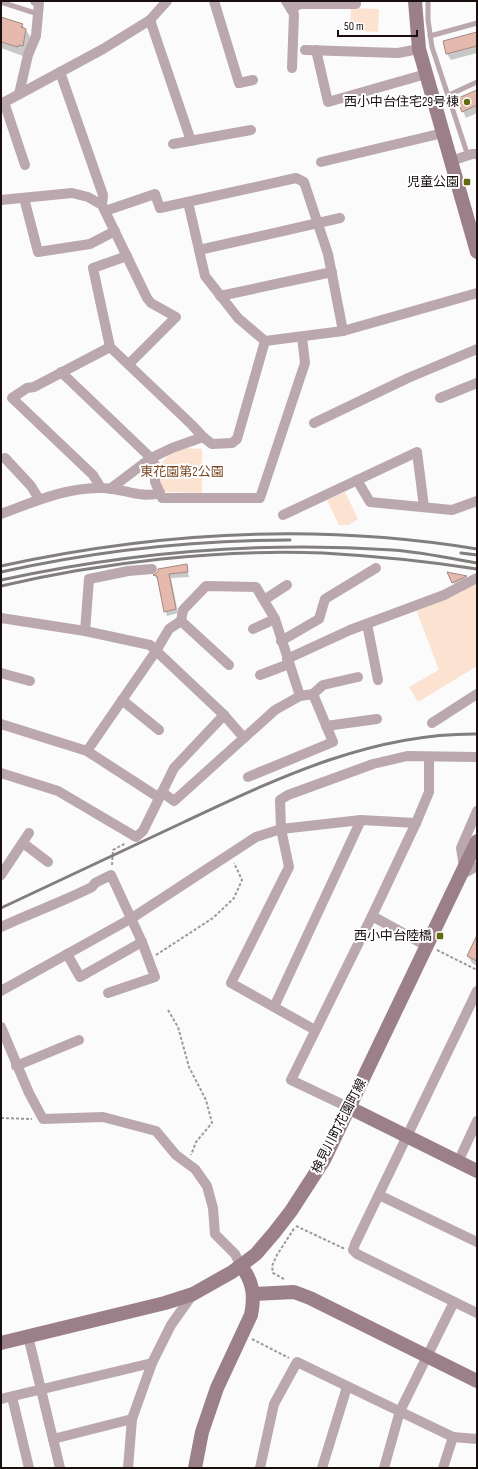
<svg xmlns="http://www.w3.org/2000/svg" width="478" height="1469" font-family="'Sofia Sans Condensed','Noto Sans JP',sans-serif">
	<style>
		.green { fill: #fce2d1 }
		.shadow { fill: #0003 }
		.building { fill: #e5b9ad; stroke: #a58981 }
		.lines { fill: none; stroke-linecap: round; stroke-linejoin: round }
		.path { stroke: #9f9a9a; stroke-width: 2; stroke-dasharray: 3 2; stroke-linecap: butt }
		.lane { stroke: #bba8ae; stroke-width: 5 }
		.street { stroke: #bba8ae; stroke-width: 10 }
		.secondary { stroke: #9c8089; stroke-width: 14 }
		.rail { stroke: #837e7e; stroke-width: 3 }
		.poi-dot { fill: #636b0f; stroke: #fff; stroke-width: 1.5 }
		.labels { text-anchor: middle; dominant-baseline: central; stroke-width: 4; stroke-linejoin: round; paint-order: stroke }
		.poi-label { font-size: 13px; fill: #190f0f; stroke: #fff; text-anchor: end }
		.park-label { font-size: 13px; fill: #784824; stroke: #fff }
		.street-label { font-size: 13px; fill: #190f0f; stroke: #fff }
	</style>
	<rect width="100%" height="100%" fill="#fbfbfb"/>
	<g class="green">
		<polygon points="351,8 379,9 378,32 350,30"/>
		<polygon points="183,448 202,449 202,493 165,492 158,482 158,467 171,452"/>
		<polygon points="345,492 358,519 349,525 339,525 327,500"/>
		<polygon points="477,582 477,666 418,702 409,687 439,670 416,609"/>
	</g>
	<g class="shadow">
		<polygon points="444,1 464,1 444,2"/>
		<polygon points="1,18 22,24 26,30 31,38 23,56 1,48"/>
		<polygon points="477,33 477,53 451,60 447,54"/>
		<polygon points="477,91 477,113 466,118 463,111"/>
		<polygon points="186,565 189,577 171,578 178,613 167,616 158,580 155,576 159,573"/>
		<polygon points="449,574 466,577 468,581 456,587"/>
		<polygon points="477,937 477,966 472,963 468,956"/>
	</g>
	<g class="building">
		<polygon points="1,17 23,24 21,27 26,29 23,46 19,45 18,47 1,42"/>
		<polygon points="477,32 477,46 446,54 443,41"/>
		<polygon points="477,90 477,105 462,112 456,99"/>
		<polygon points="187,564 188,572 169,574 176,609 164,612 157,576 153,575 158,572 158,569"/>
		<polygon points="447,572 467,576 452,583"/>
		<polygon points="477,935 477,961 467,956"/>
	</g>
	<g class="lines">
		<g class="path">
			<polyline points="112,865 113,850 126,843"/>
			<polyline points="437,950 477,970"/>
			<polyline points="156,955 213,918 234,898 242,880 234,863"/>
			<polyline points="168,1010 178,1027 189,1067 206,1100 212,1123 196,1142 191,1155"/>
			<polyline points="1,1118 32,1119"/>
			<polyline points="296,1226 345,1249"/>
			<polyline points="284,1279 273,1273 272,1266 277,1255 295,1227"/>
			<polyline points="252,1339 289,1358"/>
		</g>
		<g class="lane">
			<polyline points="428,1 428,20 432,47 468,156"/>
			<polyline points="1,2 38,14"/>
			<polyline points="430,36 477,23"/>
			<polyline points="449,95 477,82"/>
		</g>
		<g class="street">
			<polyline points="214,1 239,83 253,80"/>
			<polyline points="286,1 294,14 292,68"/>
			<polyline points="291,9 300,4 356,4 356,1"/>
			<polyline points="150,20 191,141"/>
			<polyline points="305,50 398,53 419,49"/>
			<polyline points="316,50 328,102 426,74"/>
			<polyline points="60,72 103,195 102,205"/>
			<polyline points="19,94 28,55 36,36 39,3 35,1"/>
			<polyline points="4,102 25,165"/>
			<polyline points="1,104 103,49 150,20 167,1"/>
			<polyline points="173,144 251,130"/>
			<polyline points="451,161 472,154 477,154"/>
			<polyline points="321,162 443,133"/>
			<polyline points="24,198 38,252 90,244 115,231"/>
			<polyline points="1,200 72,193 88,197 102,205 147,298 151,303 176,317 129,364"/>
			<polyline points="188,202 205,276 238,318 265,341 343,331 477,293"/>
			<polyline points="105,211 155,194 160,208 296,178 304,182 328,254 343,331"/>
			<polyline points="199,250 340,218"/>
			<polyline points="127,256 93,268 110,347 192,425 203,437"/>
			<polyline points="220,296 332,272"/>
			<polyline points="61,372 151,458 155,465 155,482 160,493"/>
			<polyline points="440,398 477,383"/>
			<polyline points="314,423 408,378 477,349"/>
			<polyline points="5,458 31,486 39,499"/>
			<polyline points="357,480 370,502 452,510 477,501"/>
			<polyline points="101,488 93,475 12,398 27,388 34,387 110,347"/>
			<polyline points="110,489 151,458 172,448 203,437 212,444 232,443 237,439 265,341"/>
			<path d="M1,514C33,502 67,487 102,488C122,488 141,499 160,493L162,498H260L305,363L302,337"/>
			<polyline points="283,515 417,452 424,507"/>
			<polyline points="264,600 287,585"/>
			<polyline points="1,618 85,631 150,645 224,715 244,738"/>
			<polyline points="181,621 229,665"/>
			<polyline points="367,624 378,680"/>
			<polyline points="253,629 275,619"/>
			<polyline points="85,631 89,579 128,571 152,569"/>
			<polyline points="281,641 319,619 325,599 376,568"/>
			<polyline points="287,659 350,630 444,595 477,578"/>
			<polyline points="1,673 30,681"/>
			<polyline points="260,675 289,664"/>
			<polyline points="122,700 159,730"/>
			<polyline points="432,723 477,694"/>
			<polyline points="1,724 87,751 158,797"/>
			<polyline points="326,726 377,719"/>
			<polyline points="87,751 156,651 169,629 181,621 183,610 206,586 256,587 275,619 300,696"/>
			<polyline points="1,773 58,791 136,837 143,831 174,768 224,715"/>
			<polyline points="248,777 333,742 313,694"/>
			<polyline points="162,792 174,801 275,710 300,696 313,694 323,685 358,677"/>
			<polyline points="23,843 48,862"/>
			<polyline points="464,867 461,848 477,811"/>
			<polyline points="1,875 29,833"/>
			<polyline points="461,875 477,866"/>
			<path d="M1,927C31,913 62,902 92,887L95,883L111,875L142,942L155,977L108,993"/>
			<polyline points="427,946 372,916 416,823 429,792 429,757"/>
			<polyline points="67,954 80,977 142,942"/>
			<polyline points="1,991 132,918 256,837 281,829 361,820 416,823"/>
			<polyline points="477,991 355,1244 353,1250 357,1254 477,1313"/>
			<polyline points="274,1007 361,820"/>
			<polyline points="1,1027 29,1093 43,1119 103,1117 156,1131 176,1155 195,1169 207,1186 213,1208 215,1234 235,1254 241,1266"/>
			<polyline points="315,1030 231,983 289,867 281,829 280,800 288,795 373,764 407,756 477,757"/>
			<polyline points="16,1066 79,1040"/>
			<polyline points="350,1108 291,1080 372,916"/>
			<polyline points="458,1162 477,1121"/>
			<polyline points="379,1195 477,1242"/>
			<polyline points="28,1336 53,1439"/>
			<polyline points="12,1397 29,1468"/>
			<polyline points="1,1399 152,1363"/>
			<polyline points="60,1468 53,1439 132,1419"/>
			<polyline points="128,1468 132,1419 152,1363 171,1325 193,1294"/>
			<polyline points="260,1468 274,1404 297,1362 453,1437 477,1439"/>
			<polyline points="322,1468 347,1387"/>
			<polyline points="384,1468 400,1411 454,1302"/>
			<polyline points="443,1468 453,1437"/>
		</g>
		<g class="secondary">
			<polyline points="415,1 419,49 477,252"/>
			<polyline points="350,1108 477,1171"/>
			<polyline points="254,1294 294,1292 310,1298 477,1381"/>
			<polyline points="1,1343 165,1303 193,1294 232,1272 256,1254 274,1233 291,1211 324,1160 477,841"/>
			<path d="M195,1468L202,1432L217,1388L251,1315C255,1296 253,1281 241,1266"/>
		</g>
		<g class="rail">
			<polyline points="461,553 477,555"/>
			<path d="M1,566C157,532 319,523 477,549"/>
			<path d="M1,572C95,551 193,540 290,540"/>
			<path d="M1,580C130,552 261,541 393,550C421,552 449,558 477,563"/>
			<path d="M1,586C104,562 218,549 323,553C375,556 426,561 477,569"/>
			<path d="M1,908C62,879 123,851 184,822C278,778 371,733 477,734"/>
		</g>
	</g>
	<g class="poi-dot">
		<circle cx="467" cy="102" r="4"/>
		<rect x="463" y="178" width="8" height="8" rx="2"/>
		<rect x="436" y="932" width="8" height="8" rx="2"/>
	</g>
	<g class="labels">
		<g class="poi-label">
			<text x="459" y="102">西小中台住宅29号棟</text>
			<text x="459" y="182">児童公園</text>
			<text x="432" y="936">西小中台陸橋</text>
		</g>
		<g class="park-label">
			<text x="182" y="472">東花園第2公園</text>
		</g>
		<g class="street-label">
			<text transform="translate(339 1126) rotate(-63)">検見川町花園町線</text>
		</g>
	</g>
	<rect width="478" height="1469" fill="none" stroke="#190f0f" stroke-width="4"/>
	<path d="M338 30v6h79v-6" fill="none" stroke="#190f0f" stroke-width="2"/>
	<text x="344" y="30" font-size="12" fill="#190f0f" stroke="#ffffff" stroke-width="3" paint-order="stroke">50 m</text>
</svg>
